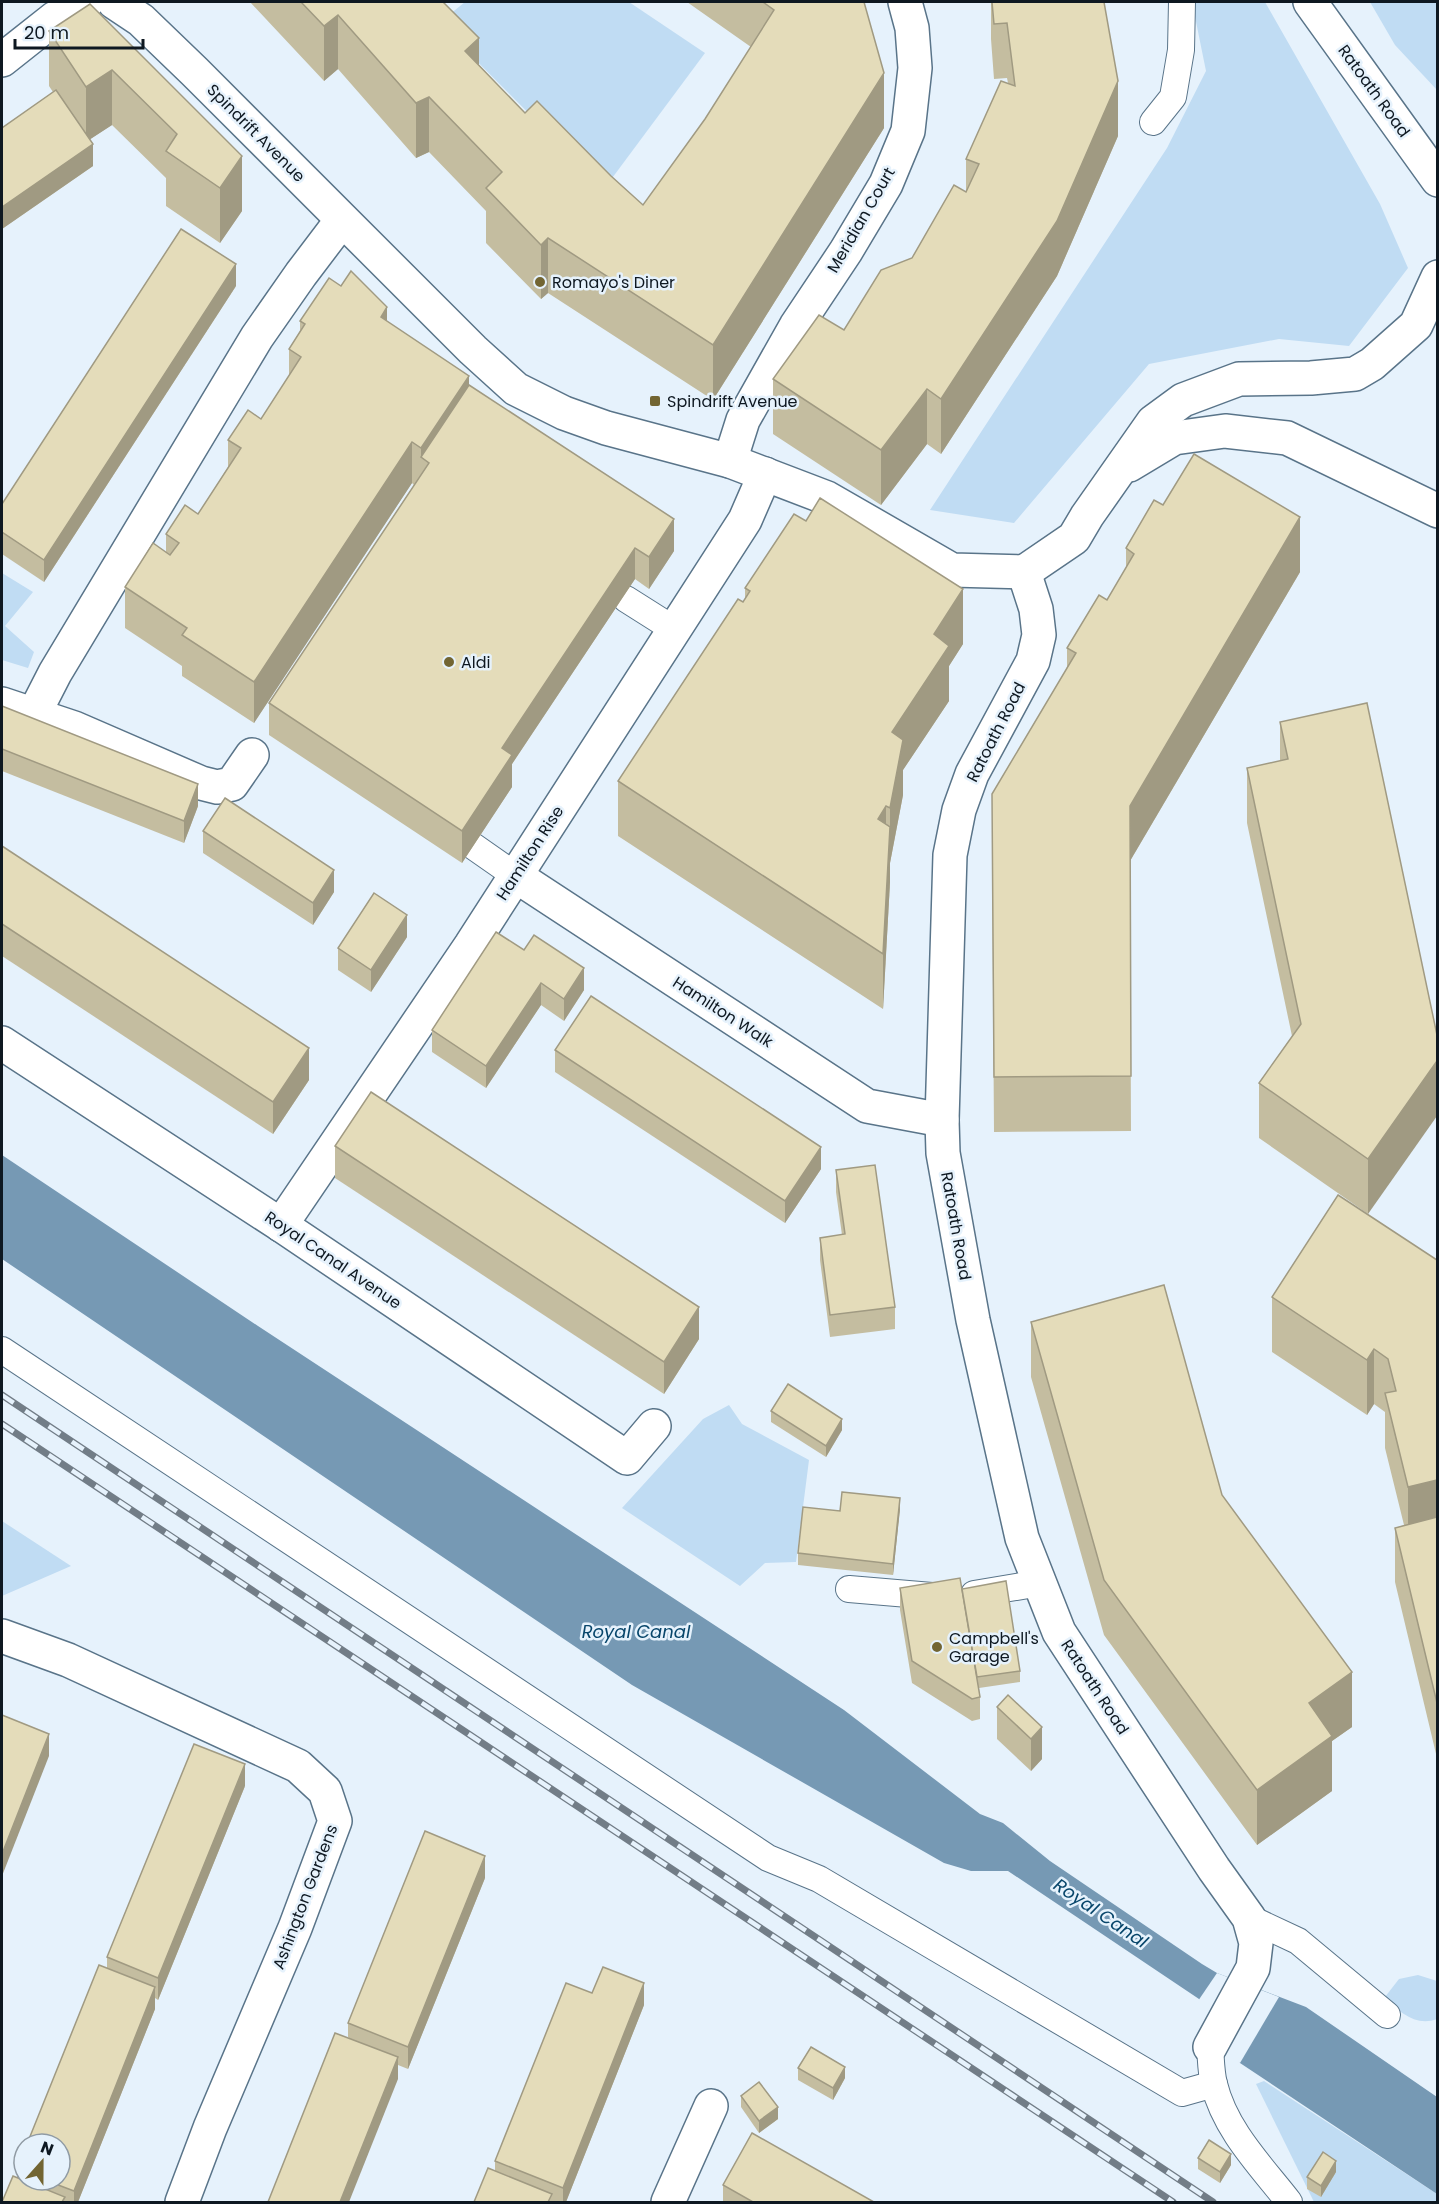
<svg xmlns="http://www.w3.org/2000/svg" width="1439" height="2204" font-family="Poppins,sans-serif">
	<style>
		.green { fill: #c0dcf3 }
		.water { fill: #7699b4 }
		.pier { fill: #e6f2fc }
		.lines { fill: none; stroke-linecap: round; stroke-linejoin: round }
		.service-casing { stroke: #597489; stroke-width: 28 }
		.minor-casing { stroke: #597489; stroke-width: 36 }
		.secondary-casing { stroke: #597489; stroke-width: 36 }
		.service { stroke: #fff; stroke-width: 26 }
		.minor { stroke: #fff; stroke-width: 33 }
		.secondary { stroke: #fff; stroke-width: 33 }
		.rail-casing { stroke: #727d87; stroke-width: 7 }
		.rail { stroke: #e6f2fc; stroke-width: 4.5; stroke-dasharray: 14; stroke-linecap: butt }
		.wall { fill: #c4bda0 }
		.shaded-wall { fill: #a09a82 }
		.building { fill: #e4dcba; stroke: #a09a82; stroke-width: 1.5 }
		.poi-dot { fill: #726532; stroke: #e6f2fc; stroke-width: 2 }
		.labels { text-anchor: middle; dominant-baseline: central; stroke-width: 5; stroke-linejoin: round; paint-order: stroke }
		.street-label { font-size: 16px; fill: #0e1821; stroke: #e6f2fc }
		.poi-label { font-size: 16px; fill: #0e1821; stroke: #e6f2fc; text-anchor: start }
		.water-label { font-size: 18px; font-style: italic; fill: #08466b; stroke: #e6f2fc }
	</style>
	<rect width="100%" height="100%" fill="#e6f2fc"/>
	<g class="green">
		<polygon points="465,2 629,2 705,53 604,189 439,23"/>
		<polygon points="1192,2 1265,2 1380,204 1408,268 1349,346 1279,339 1149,364 1014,523 930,510 1167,148 1206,71"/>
		<polygon points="1370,2 1437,2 1437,90 1395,45"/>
		<polygon points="2,573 33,592 5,626 34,652 28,668 2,660"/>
		<polygon points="729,1405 742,1424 809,1460 796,1562 765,1563 740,1586 622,1508 703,1419"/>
		<polygon points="2,1521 71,1566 2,1596"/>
		<path d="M1418,1975L1437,1981V2019C1416,2027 1399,2012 1385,1997L1399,1979Z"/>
		<polygon points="1264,2081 1437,2194 1437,2202 1314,2202 1256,2084"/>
	</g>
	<polygon class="water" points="2,1155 258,1326 844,1710 980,1814 1003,1823 1050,1861 1202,1964 1217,1973 1306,2007 1437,2097 1437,2194 1240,2063 1199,1999 1008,1871 971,1871 944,1863 632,1685 2,1259"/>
	<polygon class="pier" points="1217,1973 1279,1997 1240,2063 1233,2058 1198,2001"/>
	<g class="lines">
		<g class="service-casing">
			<g id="service">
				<polyline points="1153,122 1173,97 1181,50 1182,2"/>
				<polyline points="626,599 675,630"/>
				<polyline points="473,846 516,876"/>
				<polyline points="2,1350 768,1858 819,1879 1182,2093 1214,2084"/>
				<polyline points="849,1589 932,1596"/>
				<polyline points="974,1594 1040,1583"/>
				<polyline points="1249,1918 1298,1941 1387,2015"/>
				<path d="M1210,2047C1211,2059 1211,2073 1214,2084C1225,2130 1261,2166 1289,2202"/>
			</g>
		</g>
		<g class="minor-casing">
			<g id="minor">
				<polyline points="114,2 141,20 195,72 473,350 516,389 564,413 606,428 730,461 827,498 952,570 1024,572"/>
				<polyline points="2,60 55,18 87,2"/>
				<polyline points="730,461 743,420 796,326 846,251 886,184 908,131 915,68 912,28 905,2"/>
				<polyline points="1129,465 1174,438 1225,431 1287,438 1438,511"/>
				<polyline points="1024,572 1036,609 1039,635 1033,661 972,774 959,810 950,855 942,1120 943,1153 973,1320 1022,1538 1059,1632 1214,1869 1249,1918 1256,1943 1253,1968 1210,2047"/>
				<polyline points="1024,572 1074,538 1087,516 1153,422 1183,400 1239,379 1311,378 1355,374 1372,364 1416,325 1438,277"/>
				<polyline points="2,704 74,728 201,783 217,787 232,784 252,755"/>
				<polyline points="34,714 55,673 257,337 301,274 342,220"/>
				<polyline points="516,876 867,1106 942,1120"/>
				<polyline points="2,1043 281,1225 627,1458 654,1426"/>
				<polyline points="281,1225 471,945 745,520 765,474"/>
				<polyline points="2,1636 68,1660 298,1766 325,1791 335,1821 295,1928 210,2128 182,2202"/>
				<polyline points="668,2202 711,2106"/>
			</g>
		</g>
		<g class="secondary-casing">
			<polyline id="secondary" points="1310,2 1438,180"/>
		</g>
		<use href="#service" class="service"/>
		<use href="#minor" class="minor"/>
		<use href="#secondary" class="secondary"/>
		<g class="rail-casing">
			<g id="rail">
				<polyline points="2,1395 1213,2202"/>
				<polyline points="2,1424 1173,2202"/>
			</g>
		</g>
		<use href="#rail" class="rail"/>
	</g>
	<g class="wall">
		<polygon points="250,2 443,2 479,65 525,113 611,176 643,205 705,119 751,47 687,2 864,2 884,128 713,400 548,293 541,299 486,243 486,211 429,152 416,158 338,69 324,81"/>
		<polygon points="991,2 1104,2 1118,136 1057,276 941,454 927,444 881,505 773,434 773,379 844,330 912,258 966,192 966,159 1008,83 1007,78 994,79 991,39"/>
		<polygon points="90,4 242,211 220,243 166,206 166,178 112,125 90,139 93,166 2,229 2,128 53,92 49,86 49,31"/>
		<polygon points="236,286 44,582 2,554 2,504"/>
		<polygon points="300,321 387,322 469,385 674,551 649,589 635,579 512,764 512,787 462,863 269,735 269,703 414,485 412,483 254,723 182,676 182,666 125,628 125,587 166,552 166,534 198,514 228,467 228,440 261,419 289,376 289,349 300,331"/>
		<polygon points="1163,505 1300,572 1130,861 1131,1131 994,1132 992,849 1067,667 1067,648 1107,600 1126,569 1126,548"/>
		<polygon points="745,588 963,644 949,666 949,701 903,770 903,795 890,863 890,882 883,1009 618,836 618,781 743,602 745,599"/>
		<polygon points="2,706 198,806 184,843 2,771"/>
		<polygon points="1280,722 1437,1035 1368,1214 1259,1138 1259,1083 1292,1036 1247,823 1247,768 1280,761"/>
		<polygon points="203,831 334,892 313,925 203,853"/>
		<polygon points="2,846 309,1080 273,1134 2,956"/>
		<polygon points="496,932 584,990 564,1021 541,1005 486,1088 432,1052 432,1030"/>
		<polygon points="407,937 371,992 338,970 338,948"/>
		<polygon points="555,1050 821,1169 785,1223 555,1072"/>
		<polygon points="335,1146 699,1339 664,1394 335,1178"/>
		<polygon points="836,1170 895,1307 895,1329 830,1337 820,1260 820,1238 842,1235 836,1192"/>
		<polygon points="1437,1260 1437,1758 1395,1582 1395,1528 1404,1525 1385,1448 1385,1412 1374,1404 1367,1415 1272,1352 1272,1297"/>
		<polygon points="1031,1322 1222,1495 1352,1727 1332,1741 1332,1791 1257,1845 1104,1635 1031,1377"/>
		<polygon points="771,1411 842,1430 826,1457 771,1422"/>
		<polygon points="900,1509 893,1575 798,1565 798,1553 840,1511"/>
		<polygon points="900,1588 962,1589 1020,1671 1020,1682 979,1688 980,1697 980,1719 972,1721 912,1683 900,1610"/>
		<polygon points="1008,1695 1042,1759 1031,1771 997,1739 997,1707"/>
		<polygon points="245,1786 158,2000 155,1998 155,2009 78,2202 2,2202 17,2178 17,2169 24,2152 24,2180 60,2180 107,1968 107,1957"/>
		<polygon points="485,1878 408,2069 398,2065 398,2079 348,2037 348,2023"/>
		<polygon points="592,1993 644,2005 566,2202 474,2202 495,2171 495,2161"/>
		<polygon points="798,2068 845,2078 833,2100 798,2080"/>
		<polygon points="741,2096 778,2119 759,2133 741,2107"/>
		<polygon points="1198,2158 1231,2165 1220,2183 1198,2169"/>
		<polygon points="1336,2172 1321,2197 1307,2189 1307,2177"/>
		<polygon points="723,2185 874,2202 723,2202"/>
	</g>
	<g class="shaded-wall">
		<polygon points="338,15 338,69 324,81 324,26"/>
		<polygon points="479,38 479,93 465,51"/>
		<polygon points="112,70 112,125 86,142 86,87"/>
		<polygon points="884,73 884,128 713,400 713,345"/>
		<polygon points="1118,81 1118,136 1057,276 941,454 941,399"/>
		<polygon points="429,97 429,152 416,158 416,103"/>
		<polygon points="93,144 93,166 2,229 2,207"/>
		<polygon points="242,156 242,211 220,243 220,188"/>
		<polygon points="548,238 548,293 541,299 541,245"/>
		<polygon points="236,264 236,286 44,582 44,560"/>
		<polygon points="387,307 387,348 381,317"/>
		<polygon points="469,376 469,417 429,463 421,457 421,448"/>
		<polygon points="927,389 927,444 881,505 881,450"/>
		<polygon points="412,442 412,483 254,723 254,682"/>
		<polygon points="1300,517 1300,572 1130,861 1130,806"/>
		<polygon points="674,519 674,551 649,589 649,557"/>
		<polygon points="635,548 635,579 512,764 512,787 462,863 462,831 502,748"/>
		<polygon points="963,589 963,644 949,666 949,701 903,770 903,795 890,863 890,808 892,732 934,634"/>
		<polygon points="198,784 198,806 184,843 184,821"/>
		<polygon points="886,806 886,861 878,819"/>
		<polygon points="890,827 890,882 883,1009 883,954"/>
		<polygon points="334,870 334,892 313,925 313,903"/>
		<polygon points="407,915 407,937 371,992 371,970"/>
		<polygon points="584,968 584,990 564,1021 564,999"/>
		<polygon points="541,983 541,1005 486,1088 486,1066"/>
		<polygon points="309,1048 309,1080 273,1134 273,1102"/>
		<polygon points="1437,1061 1437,1116 1368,1214 1368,1159"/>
		<polygon points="821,1147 821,1169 785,1223 785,1201"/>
		<polygon points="699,1307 699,1339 664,1394 664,1362"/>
		<polygon points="1374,1349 1374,1404 1367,1415 1367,1360"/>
		<polygon points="842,1419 842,1430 826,1457 826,1446"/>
		<polygon points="1437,1480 1437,1535 1408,1542 1408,1487"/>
		<polygon points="900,1498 900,1509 893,1575 893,1564"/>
		<polygon points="1352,1672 1352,1727 1332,1741 1332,1791 1257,1845 1257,1790 1309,1703"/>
		<polygon points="1042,1727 1042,1759 1031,1771 1031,1739"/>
		<polygon points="49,1734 49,1756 2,1876 2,1854"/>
		<polygon points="245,1764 245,1786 158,2000 158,1978"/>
		<polygon points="485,1856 485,1878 408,2069 408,2047"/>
		<polygon points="644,1983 644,2005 566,2202 563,2202 563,2188"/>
		<polygon points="155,1987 155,2009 78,2202 74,2202 74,2191"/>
		<polygon points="398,2057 398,2079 349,2202 340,2202"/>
		<polygon points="845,2067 845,2078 833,2100 833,2088"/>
		<polygon points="778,2107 778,2119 759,2133 759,2121"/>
		<polygon points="1231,2154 1231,2165 1220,2183 1220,2172"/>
		<polygon points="1336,2161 1336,2172 1321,2197 1321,2186"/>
	</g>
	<g class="building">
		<polygon points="301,2 443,2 479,38 465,51 525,113 537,101 611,176 643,205 705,119 774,10 763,2 864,2 884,73 713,345 548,238 541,245 486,188 502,172 429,97 416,103 338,15 324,26"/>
		<polygon points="992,2 1104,2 1118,81 1057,221 941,399 927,389 881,450 773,379 819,315 844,330 881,270 912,258 954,185 966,192 979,164 966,159 1001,81 1015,86 1007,23 994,24"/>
		<polygon points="90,4 242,156 220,188 166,151 177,134 112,70 86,87 49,31"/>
		<polygon points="56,90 93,144 2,207 2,128"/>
		<polygon points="181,229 236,264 44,560 2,532 2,504"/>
		<polygon points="351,271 387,307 381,317 469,376 421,448 412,442 254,682 182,635 187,628 125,587 153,543 170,555 179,543 166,534 185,505 198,514 241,448 228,440 248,410 261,419 301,357 289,349 305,324 300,321 329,278 341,286"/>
		<polygon points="469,385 674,519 649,557 635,548 502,748 512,755 462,831 269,703 429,463 421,457"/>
		<polygon points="1194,454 1300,517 1130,806 1131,1076 994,1077 992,794 1076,653 1067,648 1099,595 1107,600 1134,554 1126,548 1154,500 1163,505"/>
		<polygon points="820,498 963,589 934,634 949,646 892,732 903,740 890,808 886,806 878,819 890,827 883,954 618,781 738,599 743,602 750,591 745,588 794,514 806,521"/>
		<polygon points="1367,703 1437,1035 1437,1061 1368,1159 1259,1083 1301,1024 1247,768 1288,759 1280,722"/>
		<polygon points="2,706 198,784 184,821 2,749"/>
		<polygon points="225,798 334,870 313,903 203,831"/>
		<polygon points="2,846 309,1048 273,1102 2,924"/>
		<polygon points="374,893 407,915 371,970 338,948"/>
		<polygon points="496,932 524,950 534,935 584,968 564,999 541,983 486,1066 432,1030"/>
		<polygon points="591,996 821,1147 785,1201 555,1050"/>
		<polygon points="371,1092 699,1307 664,1362 335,1146"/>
		<polygon points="875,1165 895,1307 830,1315 820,1238 845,1234 836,1170"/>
		<polygon points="1338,1195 1437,1260 1437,1480 1408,1487 1385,1393 1396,1391 1388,1359 1374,1349 1367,1360 1272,1297"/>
		<polygon points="1164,1285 1222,1495 1352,1672 1309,1703 1332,1736 1257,1790 1104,1580 1031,1322"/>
		<polygon points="788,1384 842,1419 826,1446 771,1411"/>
		<polygon points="842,1492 900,1498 893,1564 798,1553 803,1507 840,1511"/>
		<polygon points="1437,1517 1437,1703 1395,1528"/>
		<polygon points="960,1578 980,1697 972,1699 912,1661 900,1588"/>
		<polygon points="1006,1581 1020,1671 977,1677 962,1589"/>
		<polygon points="1008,1695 1042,1727 1031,1739 997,1707"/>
		<polygon points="2,1715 49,1734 2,1854"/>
		<polygon points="194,1744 245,1764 158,1978 107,1957"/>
		<polygon points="425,1831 485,1856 408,2047 348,2023"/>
		<polygon points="99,1965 155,1987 74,2191 45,2180 60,2180 60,2144 27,2144"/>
		<polygon points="603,1967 644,1983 563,2188 495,2161 566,1983 592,1993"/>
		<polygon points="335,2033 398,2057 340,2202 268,2202"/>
		<polygon points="811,2047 845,2067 833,2088 798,2068"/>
		<polygon points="759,2082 778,2107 759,2121 741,2096"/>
		<polygon points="752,2133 874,2202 753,2202 723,2185"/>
		<polygon points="1209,2140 1231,2154 1220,2172 1198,2158"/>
		<polygon points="24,2152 24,2172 17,2169"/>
		<polygon points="1323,2152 1336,2161 1321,2186 1307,2177"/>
		<polygon points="488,2168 552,2194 548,2202 474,2202"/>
		<polygon points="13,2176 65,2197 62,2202 2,2202"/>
	</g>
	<g class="poi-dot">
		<circle cx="540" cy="282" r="6"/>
		<rect x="649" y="395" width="12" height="12" rx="3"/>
		<circle cx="449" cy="662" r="6"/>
		<circle cx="937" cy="1647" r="6"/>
	</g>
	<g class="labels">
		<g class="street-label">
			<text transform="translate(1374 91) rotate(54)">Ratoath Road</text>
			<text transform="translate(256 133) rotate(45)">Spindrift Avenue</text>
			<text transform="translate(861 220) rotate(-60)">Meridian Court</text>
			<text transform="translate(996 732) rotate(-63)">Ratoath Road</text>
			<text transform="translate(530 853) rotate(-57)">Hamilton Rise</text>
			<text transform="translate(723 1012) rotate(33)">Hamilton Walk</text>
			<text transform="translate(956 1226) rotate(80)">Ratoath Road</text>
			<text transform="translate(333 1260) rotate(34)">Royal Canal Avenue</text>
			<text transform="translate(1095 1687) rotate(57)">Ratoath Road</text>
			<text transform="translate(305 1897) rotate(-69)">Ashington Gardens</text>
		</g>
		<g class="poi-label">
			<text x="552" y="282">Romayo's Diner</text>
			<text x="667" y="401">Spindrift Avenue</text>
			<text x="461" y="662">Aldi</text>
			<text x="949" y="1638">Campbell's<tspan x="949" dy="18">Garage</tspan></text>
		</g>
		<g class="water-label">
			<text x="636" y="1631">Royal Canal</text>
			<text transform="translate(1101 1913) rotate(34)">Royal Canal</text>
		</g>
	</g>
	<rect width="1439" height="2204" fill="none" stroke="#0e1821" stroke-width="6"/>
	<g transform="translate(42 2162) rotate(21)"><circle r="28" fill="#e6f2fc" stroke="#909ba4" stroke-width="1.5"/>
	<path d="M0-4.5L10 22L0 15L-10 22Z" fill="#726532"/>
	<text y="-9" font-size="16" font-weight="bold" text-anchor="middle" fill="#0e1821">N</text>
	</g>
	<path d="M15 39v9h128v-9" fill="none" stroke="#0e1821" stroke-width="3"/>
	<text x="24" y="39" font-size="18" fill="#0e1821" stroke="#e6f2fc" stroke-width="4.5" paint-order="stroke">20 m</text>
</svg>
